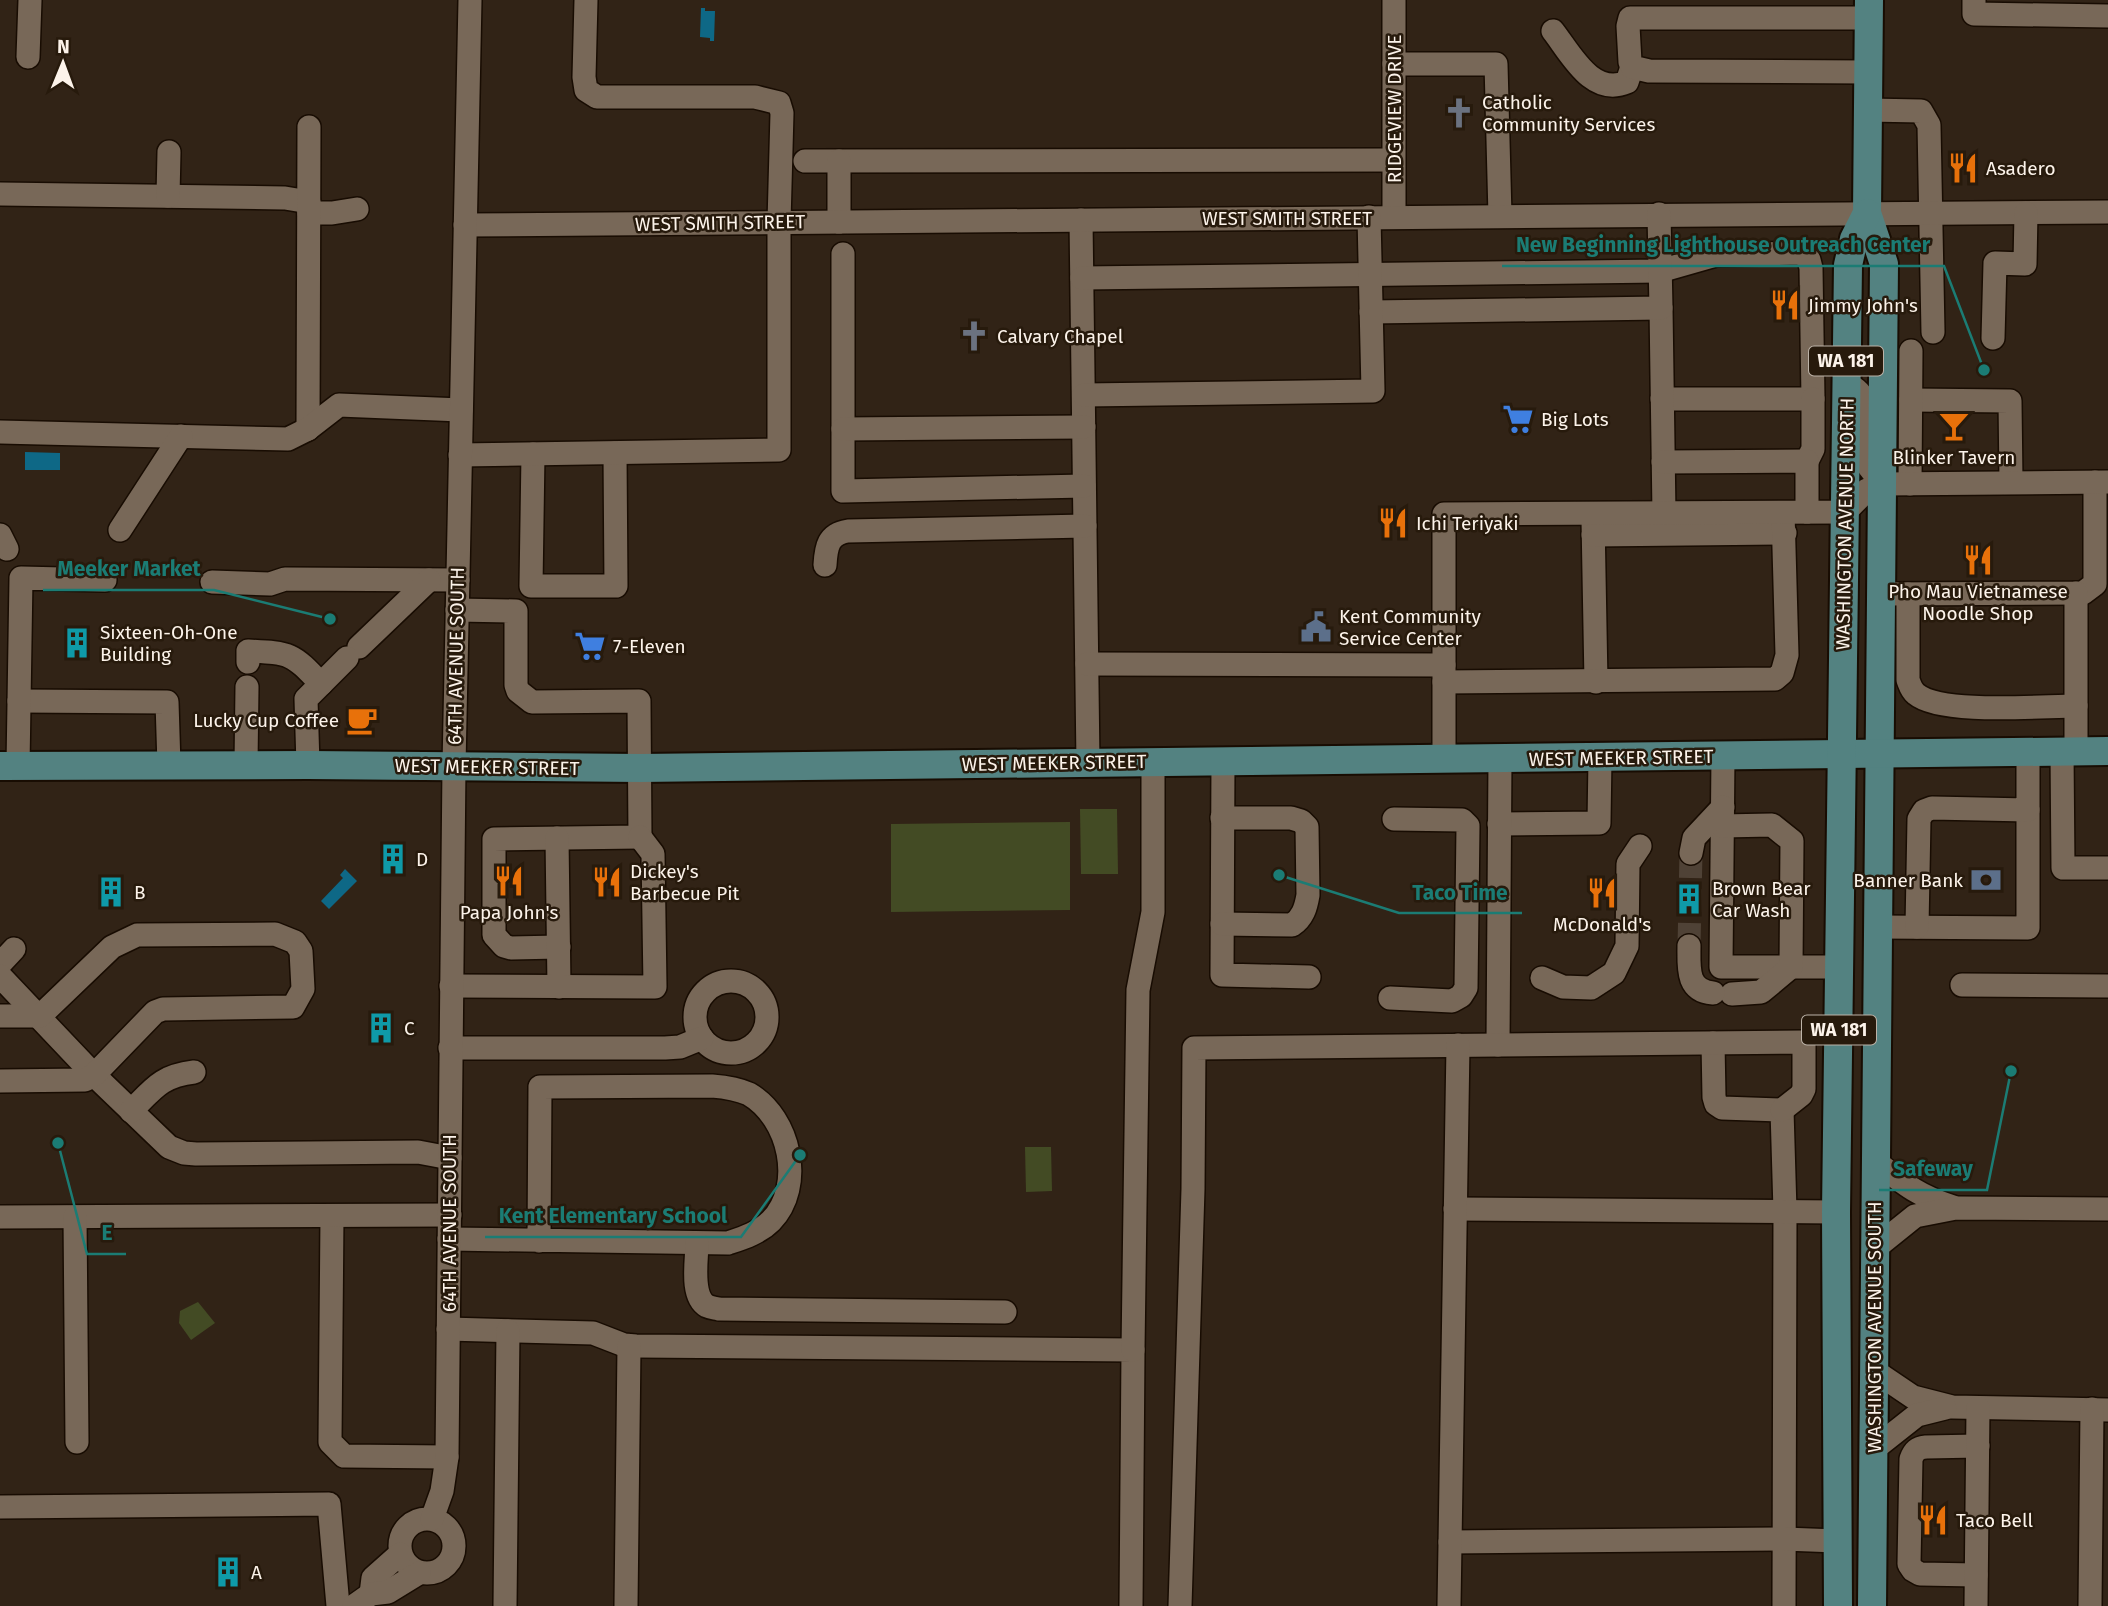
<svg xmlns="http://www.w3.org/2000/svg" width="2108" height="1606" font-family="'Fira Sans',sans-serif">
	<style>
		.green { fill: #434b24 }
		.water { fill: #0e6886 }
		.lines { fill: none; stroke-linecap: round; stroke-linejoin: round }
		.minor-tunnel { stroke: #4f4236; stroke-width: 23; stroke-dasharray: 23 11; stroke-linecap: butt }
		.minor-casing { stroke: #180c02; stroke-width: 26 }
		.major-casing { stroke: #180c02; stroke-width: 32 }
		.minor { stroke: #786858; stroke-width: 23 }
		.major { stroke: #538281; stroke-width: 28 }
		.labels { text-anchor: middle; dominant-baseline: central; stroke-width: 5; stroke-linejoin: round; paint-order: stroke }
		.shield { fill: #271a0c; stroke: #bcb2a7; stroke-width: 2 }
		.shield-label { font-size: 18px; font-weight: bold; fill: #fcf3ea }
		.poi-label { font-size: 19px; fill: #fcf3ea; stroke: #271a0c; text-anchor: start }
		.street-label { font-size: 19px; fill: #fcf3ea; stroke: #271a0c }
		.leader { fill: none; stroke: #1b7c74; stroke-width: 2.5 }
		.callout-dot { fill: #1b7c74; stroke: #271a0c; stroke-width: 2.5 }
		.callout-label { font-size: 21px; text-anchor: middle; font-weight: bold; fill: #1b7c74; stroke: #271a0c; stroke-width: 5; stroke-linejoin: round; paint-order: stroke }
	</style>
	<rect width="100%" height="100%" fill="#312316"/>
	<g class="green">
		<polygon points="1080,809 1117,809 1118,874 1081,874"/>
		<polygon points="1070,822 1070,910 891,912 891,824"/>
		<polygon points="1025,1147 1051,1147 1052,1191 1026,1192"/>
		<polygon points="198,1302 215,1323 191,1340 179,1323 180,1311"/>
	</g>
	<g class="water">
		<polygon points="701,8 705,8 705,11 715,11 714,41 710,41 710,38 700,37"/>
		<polygon points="25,452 60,453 60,470 25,470"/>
		<polygon points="345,869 357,881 329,909 321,901 343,878 340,875"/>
	</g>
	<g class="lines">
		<polyline class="minor-tunnel" points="1689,946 1691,853"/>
		<g class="minor-casing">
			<g id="minor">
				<polyline points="1974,0 1974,14 2108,16"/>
				<path d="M1553,31C1571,54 1592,97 1627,82L1632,67"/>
				<polyline points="28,57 30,0"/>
				<polyline points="1394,64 1496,64 1500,216"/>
				<polyline points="1868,72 1649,71 1632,67 1630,62 1628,26 1630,18 1869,18"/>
				<polyline points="1868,110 1921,111 1929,125 1933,332"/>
				<polyline points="805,161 1393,160"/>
				<polyline points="0,194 285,198 309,202"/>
				<polyline points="168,196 169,152"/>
				<polyline points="309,213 332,213 357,209"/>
				<polyline points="1394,217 1394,0"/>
				<polyline points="1081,220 1088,763"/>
				<polyline points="839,222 839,161"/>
				<polyline points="465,225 2108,212"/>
				<polyline points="843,254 843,491 1084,486"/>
				<polyline points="1082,278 1660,271 1716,255 1802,253 1809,260 1811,268 1813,399 1662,399"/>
				<polyline points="1661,308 1664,514"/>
				<polyline points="1371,312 1661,308 1659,214"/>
				<polyline points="1993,338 1995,263 2025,264 2026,213"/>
				<path d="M1846,384C1883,398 1852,436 1866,462C1870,470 1878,477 1883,484"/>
				<polyline points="1084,395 1373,391 1369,217"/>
				<polyline points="1911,400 2010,401 2011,482"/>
				<polyline points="308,429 309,127"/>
				<polyline points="843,429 1084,427"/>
				<polyline points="0,432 288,439 308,429 339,405 461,410"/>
				<polyline points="533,454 531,586 616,586 615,453"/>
				<polyline points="460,455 779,450 779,222 782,113 779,103 755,97 597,97 586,90 584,77 586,0"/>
				<polyline points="1807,461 1813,449 1813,399"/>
				<polyline points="1663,462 1807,461 1807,512"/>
				<polyline points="1910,484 1911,351"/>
				<polyline points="1593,520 1596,682"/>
				<polyline points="120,530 181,436"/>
				<polyline points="0,535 7,549"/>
				<polyline points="1593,535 1785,533"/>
				<path d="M825,565C826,547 828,534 848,531L1085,526"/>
				<polyline points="212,582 270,584 285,579 458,580"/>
				<polyline points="1883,594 2083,593 2095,584 2095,482"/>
				<path d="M1908,594V680C1910,685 1911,690 1916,694C1941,715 2041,706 2076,706"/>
				<polyline points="457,610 516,611 516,685 518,691 532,702 639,701 640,837 494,839 494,935 504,946 511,948 559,947"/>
				<polyline points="359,647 429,580"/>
				<path d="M248,662V651C291,653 292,653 321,684"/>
				<polyline points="1087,664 1444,665"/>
				<polyline points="1444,682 1775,679 1782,673 1787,655 1783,513"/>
				<polyline points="19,701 167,702 169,765"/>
				<polyline points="2076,751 2076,593"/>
				<polyline points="2062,752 2063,868 2108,868"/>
				<polyline points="1723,756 1721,967 1840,967"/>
				<polyline points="1444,759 1444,514 1845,512 1867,490 1883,484 2108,482"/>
				<polyline points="1223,761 1222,975 1309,977"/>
				<polyline points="246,764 247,687"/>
				<polyline points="308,765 306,699 347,658"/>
				<polyline points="18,766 21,578 105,580"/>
				<polyline points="1499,824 1599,823 1600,758"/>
				<polyline points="1722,826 1772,825 1792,841 1791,967 1761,992 1732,994"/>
				<polyline points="557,838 559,987"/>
				<polyline points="1691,853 1694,838 1723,807"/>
				<path d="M1222,924L1292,925C1303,918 1306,907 1308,895L1307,827L1301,821L1291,818H1222"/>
				<polyline points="1878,927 2028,928 2028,810"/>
				<polyline points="1917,927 1919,819 1924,811 1932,808 2028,810 2028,752"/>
				<path d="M1689,946C1689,967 1686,991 1713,993"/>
				<polyline points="0,964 14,949"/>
				<polyline points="0,976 94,1075 169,1147 184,1153 196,1154 418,1152 450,1158"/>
				<polyline points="1542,978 1563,987 1591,988 1614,973 1627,946 1628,864 1640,846"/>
				<circle cx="731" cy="1017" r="36"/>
				<polyline points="1962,985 2108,986"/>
				<polyline points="451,986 655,987 653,854 640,837"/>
				<polyline points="1390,998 1452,1001 1461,996 1466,988 1468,826 1462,820 1394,819"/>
				<polyline points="0,1016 40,1016 112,947 137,935 275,934 295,942 301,951 303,989 293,1007 163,1009 155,1012 94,1075 85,1080 0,1081"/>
				<polyline points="1713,1043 1714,1097 1716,1104 1722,1108 1782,1110 1785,1211 1784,1606"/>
				<polyline points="1498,1045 1500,759"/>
				<polyline points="450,1048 665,1048 680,1047 702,1038"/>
				<path d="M131,1111C154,1088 161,1076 194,1072"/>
				<path d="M1875,1161C1904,1184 1918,1196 1953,1207"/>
				<polyline points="1455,1209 1836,1212"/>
				<polyline points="332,1216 330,1442 344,1456 447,1457"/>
				<polyline points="0,1217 450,1215"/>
				<polyline points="75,1217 77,1442"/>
				<path d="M449,1239L728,1243C743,1238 759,1233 771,1221C805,1186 790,1118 749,1094C738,1089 724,1087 712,1086L540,1087L539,1241"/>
				<path d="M697,1243C697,1260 690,1296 707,1306C711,1308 715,1308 719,1309L1005,1312"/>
				<polyline points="1874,1249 1915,1216 1956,1208 2108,1209"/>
				<polyline points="448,1329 593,1333 624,1345 636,1346 1133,1350 1131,1606"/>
				<polyline points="1133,1350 1138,990 1153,912 1153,762"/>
				<polyline points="1873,1370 1913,1397 1952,1407 2108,1410"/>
				<polyline points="1874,1449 1917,1415 1945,1408"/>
				<polyline points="0,1507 329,1504 338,1606"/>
				<circle cx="427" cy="1546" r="27"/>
				<polyline points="432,1519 442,1491 447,1457 454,766 470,0"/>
				<polyline points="1450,1542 1784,1539 1837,1541"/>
				<path d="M1976,1575L1920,1574L1913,1570L1909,1564L1911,1459C1914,1451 1917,1448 1926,1447L1978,1446"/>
				<polyline points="371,1594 373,1578 400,1554"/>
				<polyline points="354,1606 371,1594 388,1592 419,1573"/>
				<polyline points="505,1606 508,1331"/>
				<polyline points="626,1606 629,1346"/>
				<polyline points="1180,1606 1193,1189 1194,1048 1804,1042 1804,1089 1801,1095 1782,1110"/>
				<polyline points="1449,1606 1458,1045"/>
				<polyline points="1976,1606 1978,1408"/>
				<polyline points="2090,1606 2092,1409"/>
			</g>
		</g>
		<g class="major-casing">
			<g id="major">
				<polyline points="1869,0 1867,213 1884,264 1872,1606"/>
				<polyline points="0,766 308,765 640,768 2108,751"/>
				<polyline points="1838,1606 1836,1212 1848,265 1854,239 1867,213"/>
			</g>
		</g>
		<use href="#minor" class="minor"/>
		<use href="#major" class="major"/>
	</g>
	<defs>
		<g id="church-bare" transform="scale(2.415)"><path d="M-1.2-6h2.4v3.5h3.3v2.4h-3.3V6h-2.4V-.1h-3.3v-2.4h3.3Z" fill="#6b7280" stroke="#271a0c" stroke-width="2.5" paint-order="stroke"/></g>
		<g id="restaurant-bare" transform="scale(2.415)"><path d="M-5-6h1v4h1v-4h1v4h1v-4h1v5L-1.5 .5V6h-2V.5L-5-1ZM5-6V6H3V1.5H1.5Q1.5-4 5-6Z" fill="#e8710a" stroke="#271a0c" stroke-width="2.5" paint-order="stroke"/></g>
		<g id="supermarket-bare" transform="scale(2.415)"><path d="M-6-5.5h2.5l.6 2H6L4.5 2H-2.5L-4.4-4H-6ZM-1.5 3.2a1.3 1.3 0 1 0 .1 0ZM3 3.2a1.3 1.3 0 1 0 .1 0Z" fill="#3f7fe0" stroke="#271a0c" stroke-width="2.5" paint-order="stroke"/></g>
		<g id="bar-bare" transform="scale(2.415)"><path d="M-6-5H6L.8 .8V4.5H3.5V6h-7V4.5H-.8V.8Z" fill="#e8710a" stroke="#271a0c" stroke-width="2.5" paint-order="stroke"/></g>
		<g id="civic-bare" transform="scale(2.415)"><path d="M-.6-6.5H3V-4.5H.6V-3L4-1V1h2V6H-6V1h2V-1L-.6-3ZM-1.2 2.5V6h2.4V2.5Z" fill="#5c6f8a" stroke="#271a0c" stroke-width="2.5" paint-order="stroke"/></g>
		<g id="building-bare" transform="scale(2.415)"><path d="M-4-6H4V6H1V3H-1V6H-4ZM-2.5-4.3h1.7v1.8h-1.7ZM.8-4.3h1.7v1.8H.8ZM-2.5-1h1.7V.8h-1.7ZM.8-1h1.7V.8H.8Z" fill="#0f9aa8" stroke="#271a0c" stroke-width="2.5" paint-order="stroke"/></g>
		<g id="cafe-bare" transform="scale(2.415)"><path d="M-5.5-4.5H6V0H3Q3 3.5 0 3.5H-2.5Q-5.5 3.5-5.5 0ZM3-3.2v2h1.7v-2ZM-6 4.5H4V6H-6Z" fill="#e8710a" stroke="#271a0c" stroke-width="2.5" paint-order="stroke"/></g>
		<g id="bank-bare" transform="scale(2.415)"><path d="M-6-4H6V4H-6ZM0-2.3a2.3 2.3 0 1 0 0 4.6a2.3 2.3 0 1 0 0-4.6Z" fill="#5c6f8a" stroke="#271a0c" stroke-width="2.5" paint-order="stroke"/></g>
	</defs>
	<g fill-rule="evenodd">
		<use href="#church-bare" x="1459" y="113"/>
		<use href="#restaurant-bare" x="1963" y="168"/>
		<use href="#restaurant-bare" x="1785" y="305"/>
		<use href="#church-bare" x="974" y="336"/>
		<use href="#supermarket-bare" x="1518" y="419"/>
		<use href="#bar-bare" x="1954" y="426"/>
		<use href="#restaurant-bare" x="1393" y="523"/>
		<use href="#restaurant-bare" x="1978" y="560"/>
		<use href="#civic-bare" x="1316" y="627"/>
		<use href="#building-bare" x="77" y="643"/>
		<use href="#supermarket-bare" x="590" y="646"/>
		<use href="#cafe-bare" x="362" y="720"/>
		<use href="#building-bare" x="393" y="859"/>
		<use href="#bank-bare" x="1986" y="880"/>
		<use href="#restaurant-bare" x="509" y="881"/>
		<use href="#restaurant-bare" x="607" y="882"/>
		<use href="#building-bare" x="111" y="892"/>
		<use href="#restaurant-bare" x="1602" y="893"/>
		<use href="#building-bare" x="1689" y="899"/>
		<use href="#building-bare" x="381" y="1028"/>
		<use href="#restaurant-bare" x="1933" y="1520"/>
		<use href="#building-bare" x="228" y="1572"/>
	</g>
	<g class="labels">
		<g class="shield">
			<rect x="1809" y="346.5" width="74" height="29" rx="5"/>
			<rect x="1802" y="1015.5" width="74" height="29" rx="5"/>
		</g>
		<g class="shield-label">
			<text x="1846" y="361">WA 181</text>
			<text x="1839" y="1030">WA 181</text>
		</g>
		<g class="poi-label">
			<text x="1482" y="102">Catholic<tspan x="1482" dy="22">Community Services</tspan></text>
			<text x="1986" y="168">Asadero</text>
			<text x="1808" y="305">Jimmy John's</text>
			<text x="997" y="336">Calvary Chapel</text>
			<text x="1541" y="419">Big Lots</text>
			<text x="1954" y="457" text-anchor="middle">Blinker Tavern</text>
			<text x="1416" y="523">Ichi Teriyaki</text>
			<text x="1978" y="591" text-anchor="middle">Pho Mau Vietnamese<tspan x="1978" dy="22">Noodle Shop</tspan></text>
			<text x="1339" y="616">Kent Community<tspan x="1339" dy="22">Service Center</tspan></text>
			<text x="100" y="632">Sixteen-Oh-One<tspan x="100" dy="22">Building</tspan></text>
			<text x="613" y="646">7-Eleven</text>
			<text x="339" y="720" text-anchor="end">Lucky Cup Coffee</text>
			<text x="416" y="859">D</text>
			<text x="630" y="871">Dickey's<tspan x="630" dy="22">Barbecue Pit</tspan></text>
			<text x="1963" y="880" text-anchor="end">Banner Bank</text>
			<text x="1712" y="888">Brown Bear<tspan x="1712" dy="22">Car Wash</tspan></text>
			<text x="134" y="892">B</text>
			<text x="509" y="912" text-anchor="middle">Papa John's</text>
			<text x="1602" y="924" text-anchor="middle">McDonald's</text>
			<text x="404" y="1028">C</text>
			<text x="1956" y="1520">Taco Bell</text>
			<text x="251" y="1572">A</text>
		</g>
		<g class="street-label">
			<text transform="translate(1394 109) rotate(-90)">RIDGEVIEW DRIVE</text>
			<text x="1287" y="218">WEST SMITH STREET</text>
			<text transform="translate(720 223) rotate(-1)">WEST SMITH STREET</text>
			<text transform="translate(1845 524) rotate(-89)">WASHINGTON AVENUE NORTH</text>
			<text transform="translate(456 656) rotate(-89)">64TH AVENUE SOUTH</text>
			<text transform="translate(1621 758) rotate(-1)">WEST MEEKER STREET</text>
			<text transform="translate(1054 763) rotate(-1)">WEST MEEKER STREET</text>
			<text transform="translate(487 767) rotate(1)">WEST MEEKER STREET</text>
			<text transform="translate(449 1223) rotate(-90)">64TH AVENUE SOUTH</text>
			<text transform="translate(1874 1327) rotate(-90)">WASHINGTON AVENUE SOUTH</text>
		</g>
	</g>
	<path class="leader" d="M1984 370L1944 266H1502M330 619L214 590H43M1279 875L1399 913H1522M2011 1071L1987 1190H1879M800 1155L741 1237H485M58 1143L87 1254H126"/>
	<g class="callout-dot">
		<circle cx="1984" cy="370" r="7"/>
		<circle cx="330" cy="619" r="7"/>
		<circle cx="1279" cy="875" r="7"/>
		<circle cx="2011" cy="1071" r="7"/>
		<circle cx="800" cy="1155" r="7"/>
		<circle cx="58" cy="1143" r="7"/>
	</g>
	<g class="callout-label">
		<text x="1723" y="252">New Beginning Lighthouse Outreach Center</text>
		<text x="129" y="576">Meeker Market</text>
		<text x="1460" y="900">Taco Time</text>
		<text x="1933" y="1176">Safeway</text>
		<text x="613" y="1223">Kent Elementary School</text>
		<text x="107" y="1240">E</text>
	</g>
	<g transform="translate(63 63) rotate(1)" stroke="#271a0c" stroke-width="5" paint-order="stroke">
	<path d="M0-5L12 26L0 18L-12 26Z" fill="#fcf3ea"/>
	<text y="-10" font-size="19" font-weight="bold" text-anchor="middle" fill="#fcf3ea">N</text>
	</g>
</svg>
